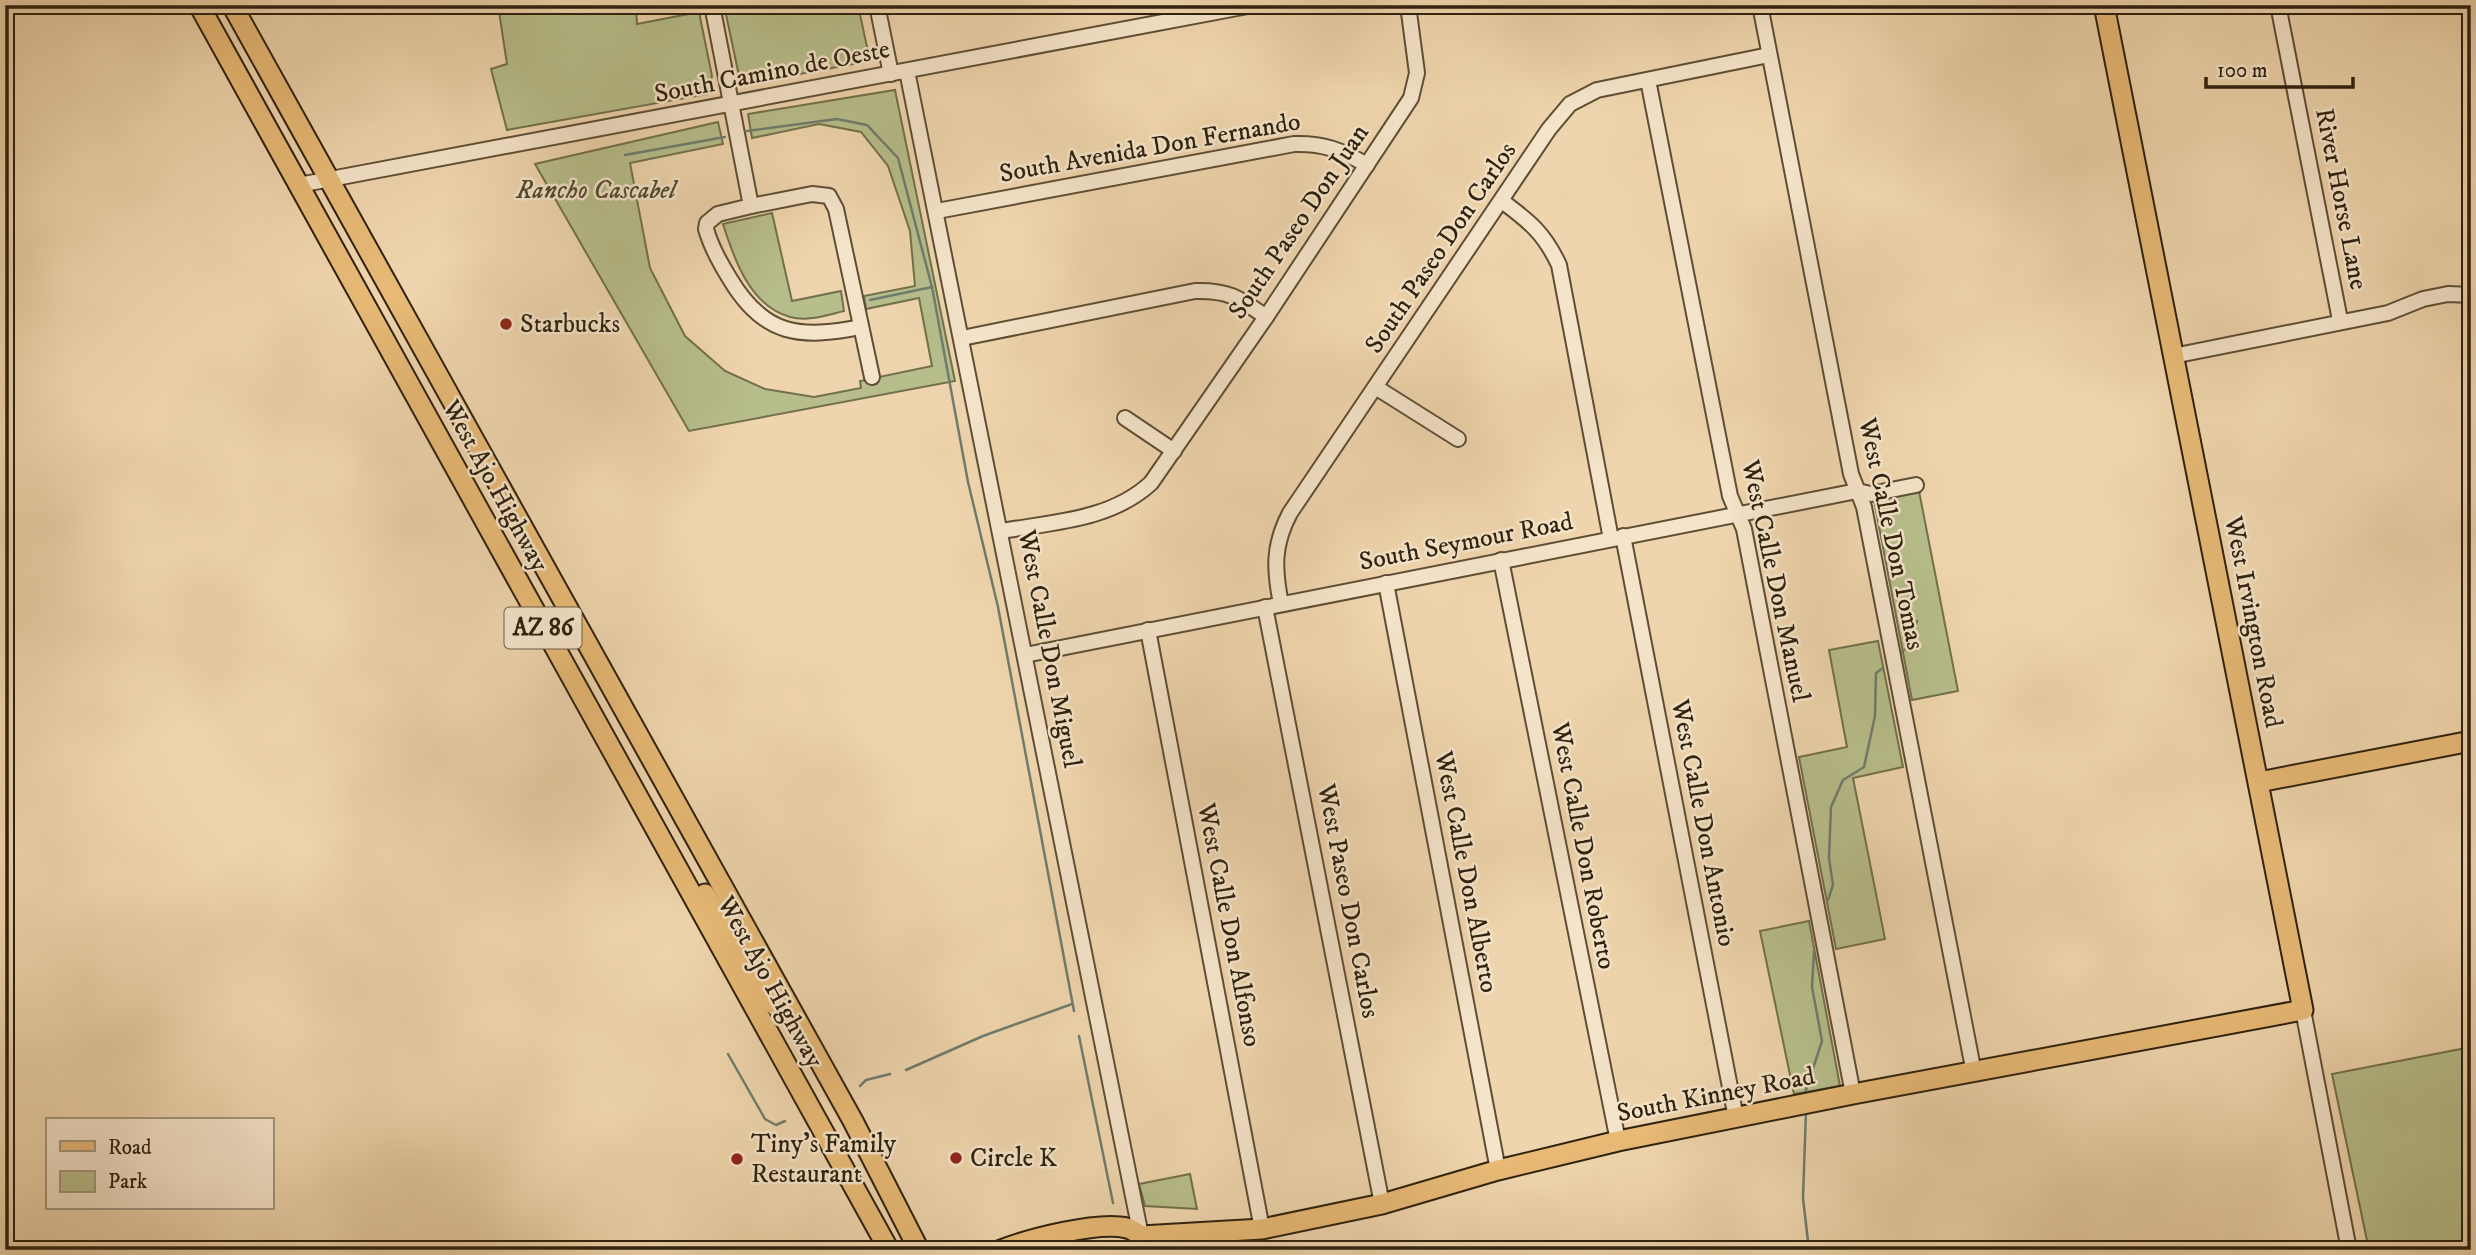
<svg xmlns="http://www.w3.org/2000/svg" width="2476" height="1255" font-family="'IM FELL DW Pica',serif">
	<style>
		.green { fill: #b7be8b; stroke: #72704c; stroke-width: 2 }
		.lines { fill: none; stroke-linecap: round; stroke-linejoin: round }
		.stream { stroke: #6f7c6d; stroke-width: 2.5 }
		.minor-casing { stroke: #5e4e36; stroke-width: 18 }
		.major-casing { stroke: #2e210e; stroke-width: 23 }
		.minor { stroke: #f5e4ca; stroke-width: 14 }
		.major { stroke: #e8ba76; stroke-width: 19 }
		.poi-dot { fill: #8f2418; stroke: #f5e4ca; stroke-width: 2.5 }
		.labels { text-anchor: middle; dominant-baseline: central; stroke-width: 5; stroke-linejoin: round; paint-order: stroke }
		.shield { fill: #f5e4ca; stroke: #6a5c46; stroke-width: 2 }
		.shield-label { font-size: 24px; font-weight: bold; fill: #2e210e }
		.street-label { font-size: 26px; fill: #2e210e; stroke: #f5e4ca }
		.park-label { font-size: 26px; font-style: italic; fill: #50482d; stroke: #f5e4ca }
		.poi-label { font-size: 26px; fill: #2e210e; stroke: #f5e4ca; text-anchor: start }
	</style>
	<rect width="100%" height="100%" fill="#efd5ad"/>
	<filter id="stains"><feTurbulence type="fractalNoise" baseFrequency=".00286" numOctaves="4"/><feColorMatrix values="0 0 0 0 .2 0 0 0 0 .09 0 0 0 0 .02 0 0 0 .5 -.17"/></filter>
	<radialGradient id="worn" r=".72"><stop offset=".6" stop-color="#630" stop-opacity="0"/><stop offset="1" stop-color="#630" stop-opacity=".3"/></radialGradient>
	<g class="green">
		<polygon points="498,5 636,5 637,24 699,12 712,76 708,94 507,130 491,69 507,64"/>
		<polygon points="724,5 858,5 870,61 741,85"/>
		<polygon points="895,90 955,381 689,431 535,164 718,122 723,144 630,163 650,268 685,336 725,371 765,389 814,397 861,388 860,381 932,366 919,298 866,309 864,296 915,286 910,231 888,166 861,132 819,124 752,138 748,114"/>
		<path d="M772,213L792,301L841,291L844,311C827,315 807,322 790,317C750,306 734,259 723,224Z"/>
		<polygon points="1919,491 1958,691 1912,700 1874,500"/>
		<polygon points="1878,641 1903,767 1853,778 1885,939 1836,949 1799,757 1847,747 1829,650"/>
		<polygon points="1809,921 1840,1086 1794,1094 1760,931"/>
		<polygon points="2471,1047 2471,1250 2369,1250 2332,1074"/>
		<polygon points="1190,1174 1197,1209 1145,1206 1139,1184"/>
	</g>
	<g class="lines">
		<g class="stream">
			<polyline points="301,5 332,12"/>
			<polyline points="818,9 821,5"/>
			<polyline points="747,131 837,119 867,125 898,158 932,287 968,482 998,607 1074,1011"/>
			<polyline points="625,155 725,137"/>
			<polyline points="870,300 932,287"/>
			<polyline points="1900,653 1909,646 1917,621"/>
			<polyline points="1828,900 1833,885 1829,858 1831,807 1843,780 1864,767 1875,716 1876,673 1883,668"/>
			<polyline points="1079,1036 1113,1203"/>
			<polyline points="728,1054 765,1119 776,1125 785,1121"/>
			<polyline points="906,1070 983,1036 1072,1004"/>
			<polyline points="860,1086 866,1080 890,1074"/>
			<polyline points="1805,1093 1822,1041 1812,987 1814,951"/>
			<polyline points="1806,1111 1803,1198 1809,1250"/>
		</g>
		<g class="minor-casing">
			<g id="minor">
				<polyline points="712,5 751,206 812,194 829,196 836,209 872,377"/>
				<polyline points="877,5 891,74"/>
				<polyline points="1760,5 1851,474 1864,507 1974,1073"/>
				<polyline points="2278,5 2340,320"/>
				<polyline points="907,71 1141,1236"/>
				<polyline points="1648,80 1730,496 1744,529 1853,1094"/>
				<polyline points="299,185 1253,5"/>
				<path d="M1502,201C1530,222 1544,233 1559,265L1611,539"/>
				<path d="M751,206L718,214L707,223L706,229C711,247 720,263 730,279C764,336 800,339 861,327"/>
				<path d="M937,211L1294,144C1323,143 1341,150 1367,165"/>
				<path d="M962,338L1195,291C1229,290 1239,298 1266,317"/>
				<polyline points="2173,356 2388,313 2423,299 2448,294 2471,295"/>
				<polyline points="1377,388 1458,439"/>
				<polyline points="1125,418 1174,451"/>
				<path d="M1002,531C1054,522 1111,520 1151,483L1266,317L1411,98L1417,73L1408,5"/>
				<polyline points="1623,536 1736,1118"/>
				<polyline points="1501,560 1618,1141"/>
				<polyline points="1386,583 1498,1170"/>
				<path d="M1281,604C1274,569 1273,545 1290,513L1549,129L1570,104L1597,90L1769,55"/>
				<polyline points="1265,607 1382,1204"/>
				<polyline points="1148,630 1262,1229"/>
				<polyline points="1025,655 1857,491 1871,494 1916,485"/>
				<polyline points="2303,1010 2349,1250"/>
			</g>
		</g>
		<g class="major-casing">
			<g id="major">
				<polyline points="199,5 889,1250"/>
				<polyline points="232,5 853,1121 919,1250"/>
				<polyline points="2259,782 2471,741"/>
				<polyline points="705,894 766,997 779,1009"/>
				<path d="M1001,1250C1029,1239 1098,1221 1127,1228C1132,1229 1137,1233 1141,1236L1262,1229L1382,1204L1498,1170L1618,1141L1853,1094L2303,1010L2104,5"/>
			</g>
		</g>
		<use href="#minor" class="minor"/>
		<use href="#major" class="major"/>
	</g>
	<g class="poi-dot">
		<circle cx="506" cy="324" r="7"/>
		<circle cx="956" cy="1158" r="7"/>
		<circle cx="737" cy="1159" r="7"/>
	</g>
	<g class="labels">
		<rect class="shield" x="504.5" y="607.5" width="77" height="41" rx="5"/>
		<g class="shield-label">
			<text x="543" y="628">AZ 86</text>
		</g>
		<g class="street-label">
			<text transform="translate(772 72) rotate(-11)">South Camino de Oeste</text>
			<text transform="translate(1150 148) rotate(-10)">South Avenida Don Fernando</text>
			<text transform="translate(2341 199) rotate(79)">River Horse Lane</text>
			<text transform="translate(1299 222) rotate(-56)">South Paseo Don Juan</text>
			<text transform="translate(1441 248) rotate(-56)">South Paseo Don Carlos</text>
			<text transform="translate(495 486) rotate(61)">West Ajo Highway</text>
			<text transform="translate(1891 534) rotate(78)">West Calle Don Tomas</text>
			<text transform="translate(1466 542) rotate(-11)">South Seymour Road</text>
			<text transform="translate(1775 581) rotate(78)">West Calle Don Manuel</text>
			<text transform="translate(2253 622) rotate(79)">West Irvington Road</text>
			<text transform="translate(1049 649) rotate(79)">West Calle Don Miguel</text>
			<text transform="translate(1703 823) rotate(79)">West Calle Don Antonio</text>
			<text transform="translate(1583 846) rotate(79)">West Calle Don Roberto</text>
			<text transform="translate(1466 872) rotate(79)">West Calle Don Alberto</text>
			<text transform="translate(1348 901) rotate(79)">West Paseo Don Carlos</text>
			<text transform="translate(1229 925) rotate(79)">West Calle Don Alfonso</text>
			<text transform="translate(770 982) rotate(61)">West Ajo Highway</text>
			<text transform="translate(1716 1095) rotate(-11)">South Kinney Road</text>
		</g>
		<g class="park-label">
			<text x="596" y="190">Rancho Cascabel</text>
		</g>
		<g class="poi-label">
			<text x="520" y="324">Starbucks</text>
			<text x="751" y="1144">Tiny's Family<tspan x="751" dy="30">Restaurant</tspan></text>
			<text x="970" y="1158">Circle K</text>
		</g>
	</g>
	<rect width="2476" height="1255" fill="none" stroke="#efd5ad" stroke-width="28"/>
	<rect x="7" y="7" width="2462" height="1241" fill="none" stroke="#2e210e" stroke-width="3.5"/>
	<rect x="14" y="14" width="2448" height="1227" fill="none" stroke="#2e210e" stroke-width="2"/>
	<rect x="46" y="1118" width="228" height="91" fill="#f5e4ca" stroke="#a5967f" stroke-width="2"/>
	<rect x="60" y="1141" width="35" height="10" fill="#e8ba76" stroke="#a5967f" stroke-width="2"/>
	<text x="108" y="1154" font-size="21" fill="#2e210e">Road</text>
	<rect x="60" y="1171" width="35" height="21" fill="#b7be8b" stroke="#a5967f" stroke-width="2"/>
	<text x="108" y="1188" font-size="21" fill="#2e210e">Park</text>
	<path d="M2206 77v10h147v-10" fill="none" stroke="#2e210e" stroke-width="3.5"/>
	<text x="2217" y="77" font-size="21" fill="#2e210e" stroke="#f5e4ca" stroke-width="5" paint-order="stroke">100 m</text>
	<rect width="100%" height="100%" filter="url(#stains)"/>
	<rect width="100%" height="100%" fill="url(#worn)"/>
</svg>
